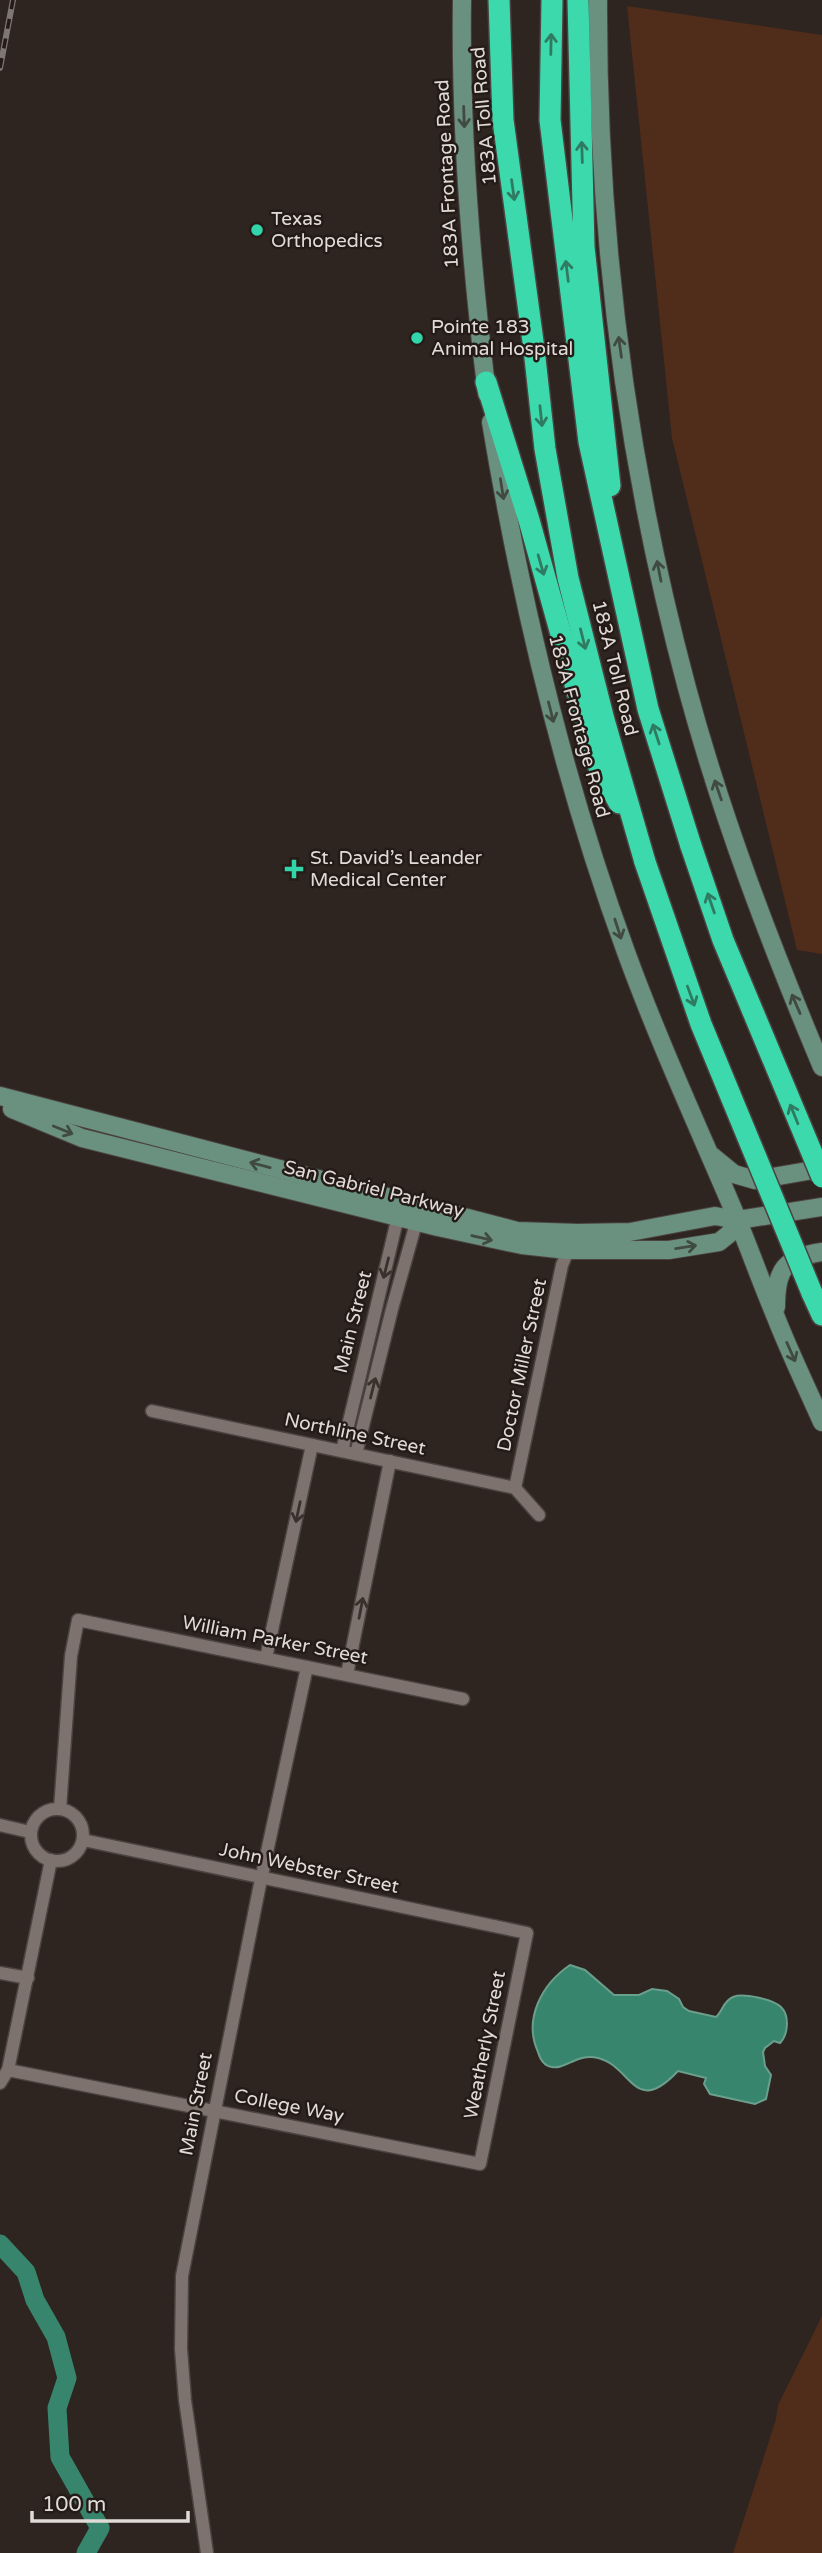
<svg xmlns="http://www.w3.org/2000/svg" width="822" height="2553" font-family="'Varela Round',sans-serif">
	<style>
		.green { fill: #502c1b }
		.water { fill: #38856d; stroke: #6b9f8d; stroke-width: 2 }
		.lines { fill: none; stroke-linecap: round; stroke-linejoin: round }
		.river { stroke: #38856d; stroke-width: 19 }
		.street-casing { stroke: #4b433f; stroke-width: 15 }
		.secondary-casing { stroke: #4b433f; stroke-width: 20 }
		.highway-casing { stroke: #4b433f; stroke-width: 24 }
		.street { stroke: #7d726d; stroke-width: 12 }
		.secondary { stroke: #6a9180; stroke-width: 18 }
		.highway { stroke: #3cd9ad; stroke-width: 21 }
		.rail-casing { stroke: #7f7773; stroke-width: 6 }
		.rail { stroke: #241b17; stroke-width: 3.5; stroke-dasharray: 10; stroke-linecap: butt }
		.highway-bridge-casing { stroke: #4b433f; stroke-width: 24; stroke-linecap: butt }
		.highway-bridge { stroke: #3cd9ad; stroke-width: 21 }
		.oneway { stroke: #307a62 }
		.oneway2 { stroke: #404a41 }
		.oneway3 { stroke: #3a312c }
		.poi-dot { fill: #32d4a9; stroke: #241b17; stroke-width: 2.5 }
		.labels { text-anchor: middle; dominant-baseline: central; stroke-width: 5; stroke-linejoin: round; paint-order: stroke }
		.street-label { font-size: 19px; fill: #e1dbd8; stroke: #241b17 }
		.poi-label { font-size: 19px; fill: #e1dbd8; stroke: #241b17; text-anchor: start }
	</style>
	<rect width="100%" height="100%" fill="#2e2420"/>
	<g class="green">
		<polygon points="627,6 822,35 822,954 797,950 672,438"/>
		<polygon points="822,2316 822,2553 733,2553 776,2419 778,2405"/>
	</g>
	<path class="water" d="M570,1965L585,1970L614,1995H639L652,1989L667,1991L679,1999L683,2007L689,2011L716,2017C723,2011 723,2001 733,1997C743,1993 773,1999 781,2007C790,2016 788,2035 780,2043L774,2041L765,2048L763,2052L765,2066L771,2075L766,2099L755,2104L710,2094L704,2084L706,2078L678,2071C634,2118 632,2066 598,2058C577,2053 565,2070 552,2067C544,2066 540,2059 538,2052C523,2019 542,1984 570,1965Z"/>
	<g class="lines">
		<polyline class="river" points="0,2244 26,2272 35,2300 56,2337 67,2378 57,2408 60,2457 100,2528 86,2553"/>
		<g class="street-casing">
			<g id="street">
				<polyline points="152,1411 515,1488 539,1515"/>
				<polyline points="342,1451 399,1212"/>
				<polyline points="356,1454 392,1309 418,1216"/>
				<polyline points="515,1488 562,1265 570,1246"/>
				<polyline points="266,1658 312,1445"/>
				<polyline points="347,1674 390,1461"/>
				<circle cx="57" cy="1835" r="26"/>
				<polyline points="60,1809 71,1656 78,1620 463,1699"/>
				<polyline points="0,1825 30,1832"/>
				<polyline points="0,1973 28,1978"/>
				<polyline points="8,2070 480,2164 527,1933 83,1840"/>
				<polyline points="0,2083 8,2070 51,1860"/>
				<polyline points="207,2553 185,2400 181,2349 182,2276 259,1889 307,1667"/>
			</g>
		</g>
		<g class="secondary-casing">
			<g id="secondary">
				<path d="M462,0C460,132 471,264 487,394"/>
				<path d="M598,0C597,231 627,465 687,688C722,818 770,943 822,1067"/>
				<path d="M491,422C521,602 563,780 626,952C657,1037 694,1118 730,1202C746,1239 759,1277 775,1315C789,1351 806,1386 822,1422"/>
				<polyline points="0,1096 517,1231 578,1233 630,1232 715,1216 738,1220 822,1207"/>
				<polyline points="12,1109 82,1138 438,1227 522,1245 567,1250 669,1250 719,1242 729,1234 738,1220"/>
				<polyline points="712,1156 734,1174 755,1180 813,1170 822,1166"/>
				<path d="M776,1307C776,1269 784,1258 822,1252"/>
			</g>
		</g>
		<g class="highway-casing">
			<g id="highway">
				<polyline points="499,0 503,120 534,349 545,449 568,578 604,720 645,862"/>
				<polyline points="552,0 550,120 589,442 648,709 691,846"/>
				<polyline points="578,0 584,247 610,486"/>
				<polyline points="486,382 529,520 597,763 619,803"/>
				<polyline points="812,1293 822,1315"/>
			</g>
		</g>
		<use href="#street" class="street"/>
		<use href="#secondary" class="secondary"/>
		<use href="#highway" class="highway"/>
		<g class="rail-casing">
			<polyline id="rail" points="0,68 13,0"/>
		</g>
		<use href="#rail" class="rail"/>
		<g class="highway-bridge-casing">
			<g id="highway-bridge">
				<polyline points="691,846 723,940 822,1177"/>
				<polyline points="645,862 701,1024 812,1293"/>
			</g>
		</g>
		<use href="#highway-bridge" class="highway-bridge"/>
	</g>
	<defs><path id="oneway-shaft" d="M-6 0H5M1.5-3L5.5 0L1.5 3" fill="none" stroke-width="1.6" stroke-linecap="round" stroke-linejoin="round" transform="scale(1.75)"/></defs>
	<g class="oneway">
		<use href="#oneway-shaft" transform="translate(551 44) rotate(-89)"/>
		<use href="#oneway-shaft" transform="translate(582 152) rotate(-92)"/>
		<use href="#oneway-shaft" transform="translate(513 190) rotate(82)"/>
		<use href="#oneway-shaft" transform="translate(567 271) rotate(-97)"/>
		<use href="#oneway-shaft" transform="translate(541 416) rotate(84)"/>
		<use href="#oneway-shaft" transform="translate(541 565) rotate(74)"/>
		<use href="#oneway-shaft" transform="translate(583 639) rotate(76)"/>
		<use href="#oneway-shaft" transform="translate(656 734) rotate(-108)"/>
		<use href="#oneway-shaft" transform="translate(711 903) rotate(-109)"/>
		<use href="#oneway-shaft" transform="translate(691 996) rotate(70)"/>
		<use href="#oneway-shaft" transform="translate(794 1114) rotate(-112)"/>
	</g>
	<g class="oneway2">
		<use href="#oneway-shaft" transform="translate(464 117) rotate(88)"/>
		<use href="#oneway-shaft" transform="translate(620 347) rotate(-98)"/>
		<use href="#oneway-shaft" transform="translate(502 489) rotate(81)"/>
		<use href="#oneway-shaft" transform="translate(659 571) rotate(-101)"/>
		<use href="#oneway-shaft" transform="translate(551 712) rotate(76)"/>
		<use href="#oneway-shaft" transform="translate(718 790) rotate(-109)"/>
		<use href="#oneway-shaft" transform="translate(618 929) rotate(72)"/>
		<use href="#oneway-shaft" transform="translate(796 1004) rotate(-113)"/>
		<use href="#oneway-shaft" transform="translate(63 1130) rotate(22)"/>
		<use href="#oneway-shaft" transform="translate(260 1165) rotate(-165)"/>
		<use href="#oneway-shaft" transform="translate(482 1238) rotate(13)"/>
		<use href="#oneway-shaft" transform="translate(686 1247) rotate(-9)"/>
		<use href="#oneway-shaft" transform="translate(791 1352) rotate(66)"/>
	</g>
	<g class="oneway3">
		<use href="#oneway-shaft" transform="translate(386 1268) rotate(104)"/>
		<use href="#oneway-shaft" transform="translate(373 1388) rotate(-76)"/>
		<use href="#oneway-shaft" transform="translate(298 1512) rotate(102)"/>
		<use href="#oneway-shaft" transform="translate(361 1608) rotate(-79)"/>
	</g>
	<g class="poi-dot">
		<circle cx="257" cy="230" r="7"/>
		<circle cx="417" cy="338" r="7"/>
		<path d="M290.5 858.5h7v7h7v7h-7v7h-7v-7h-7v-7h7z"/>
	</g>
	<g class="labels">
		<g class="street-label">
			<text transform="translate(484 116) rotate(-95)">183A Toll Road</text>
			<text transform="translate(447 174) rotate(-93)">183A Frontage Road</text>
			<text transform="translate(615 668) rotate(76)">183A Toll Road</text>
			<text transform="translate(579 726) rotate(75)">183A Frontage Road</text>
			<text transform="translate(374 1189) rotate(14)">San Gabriel Parkway</text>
			<text transform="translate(353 1322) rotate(-76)">Main Street</text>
			<text transform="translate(522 1365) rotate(-78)">Doctor Miller Street</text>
			<text transform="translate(355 1434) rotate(12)">Northline Street</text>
			<text transform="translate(275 1640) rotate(11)">William Parker Street</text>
			<text transform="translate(309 1868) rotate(12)">John Webster Street</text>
			<text transform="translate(485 2045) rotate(-79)">Weatherly Street</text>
			<text transform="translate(196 2104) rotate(-79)">Main Street</text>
			<text transform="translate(289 2106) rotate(11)">College Way</text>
		</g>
		<g class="poi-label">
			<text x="271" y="219">Texas<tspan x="271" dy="22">Orthopedics</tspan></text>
			<text x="431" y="327">Pointe 183<tspan x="431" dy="22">Animal Hospital</tspan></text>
			<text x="310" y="858">St. David’s Leander<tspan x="310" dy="22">Medical Center</tspan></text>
		</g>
	</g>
	<path d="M32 2511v10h156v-10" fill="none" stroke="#e1dbd8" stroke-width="3.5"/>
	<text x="42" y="2511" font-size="21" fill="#e1dbd8" stroke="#241b17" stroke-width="5" paint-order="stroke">100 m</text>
</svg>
